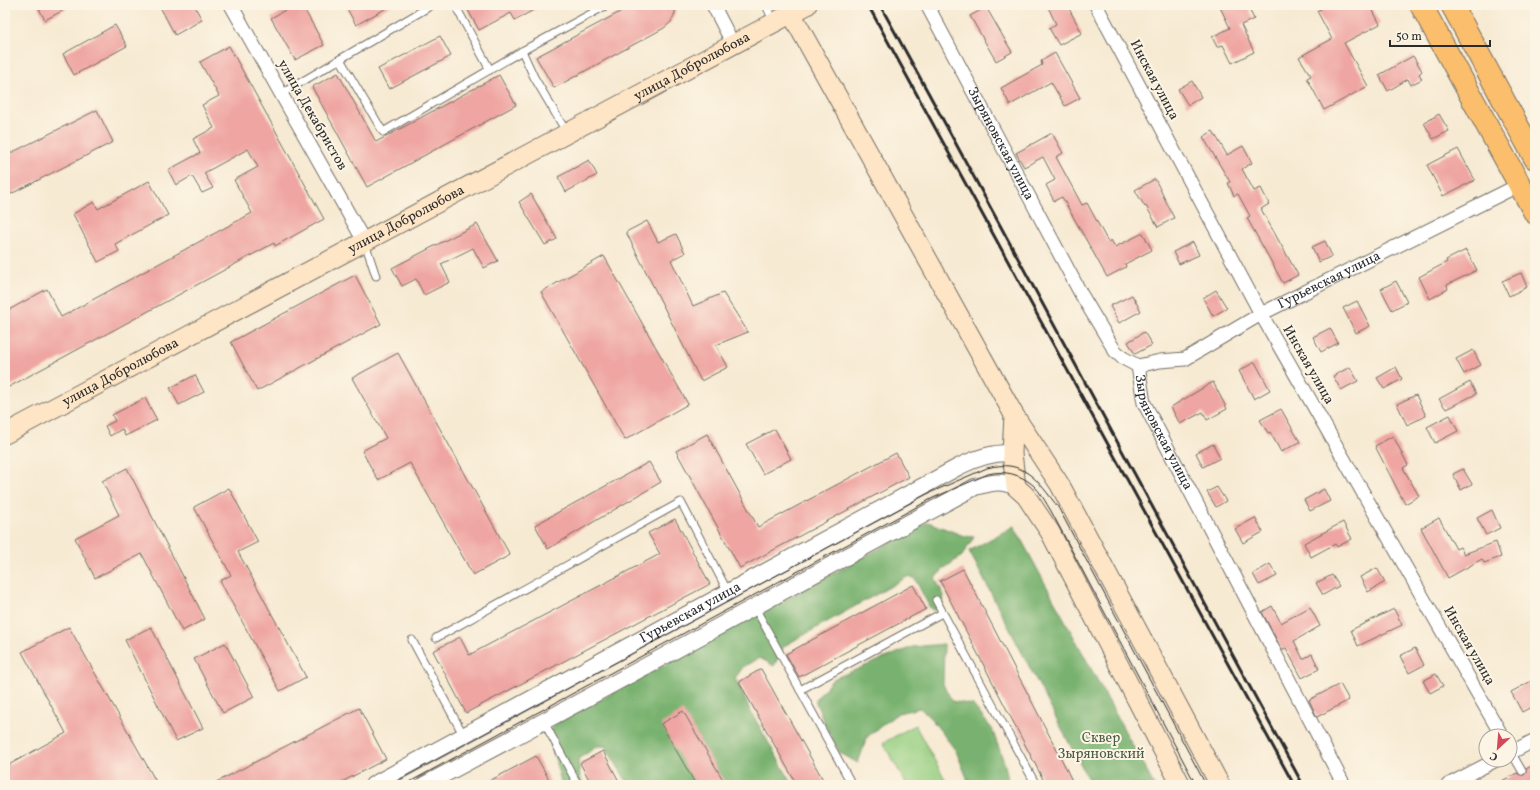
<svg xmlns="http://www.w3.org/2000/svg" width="1540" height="790" font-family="Vollkorn,serif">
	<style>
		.green { fill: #97cf81; stroke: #617d56 }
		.forest { fill: #79b26f; stroke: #526e4d }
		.building { fill: #efa5a2 }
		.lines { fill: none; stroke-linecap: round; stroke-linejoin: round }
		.service-casing { stroke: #726e66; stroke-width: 9 }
		.minor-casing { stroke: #726e66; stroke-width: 15 }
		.tertiary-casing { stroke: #726e66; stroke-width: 18 }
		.secondary-casing { stroke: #726e66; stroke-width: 21 }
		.trunk-casing { stroke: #726e66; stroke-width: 24 }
		.service { stroke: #fff; stroke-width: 7 }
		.minor { stroke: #fff; stroke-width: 13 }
		.tertiary { stroke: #fff; stroke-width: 16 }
		.secondary { stroke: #fde5c5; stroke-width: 19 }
		.trunk { stroke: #fabe6d; stroke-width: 22 }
		.tram { stroke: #2b2b2b; stroke-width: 1 }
		.rail { stroke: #2b2b2b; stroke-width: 3 }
		.labels { text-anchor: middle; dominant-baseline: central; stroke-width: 4; stroke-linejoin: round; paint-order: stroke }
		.street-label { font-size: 14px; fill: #2b2b2b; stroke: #fcf5e5 }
		.park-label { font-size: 14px; fill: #4b5c45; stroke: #fcf5e5 }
	</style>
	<rect width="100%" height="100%" fill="#fcf5e5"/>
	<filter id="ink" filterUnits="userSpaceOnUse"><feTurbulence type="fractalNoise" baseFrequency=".025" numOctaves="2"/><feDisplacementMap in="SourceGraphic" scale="8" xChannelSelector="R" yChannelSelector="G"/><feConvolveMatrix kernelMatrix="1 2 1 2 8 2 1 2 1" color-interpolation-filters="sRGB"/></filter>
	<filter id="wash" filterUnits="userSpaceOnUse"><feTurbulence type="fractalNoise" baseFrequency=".012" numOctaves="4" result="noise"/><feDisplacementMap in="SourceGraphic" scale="16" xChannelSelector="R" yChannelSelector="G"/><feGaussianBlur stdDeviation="0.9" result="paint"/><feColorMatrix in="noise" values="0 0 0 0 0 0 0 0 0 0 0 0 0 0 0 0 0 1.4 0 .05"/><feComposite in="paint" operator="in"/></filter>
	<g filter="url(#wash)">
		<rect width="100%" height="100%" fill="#f7ead3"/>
		<polygon class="green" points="915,725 946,781 939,785 907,785 883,743"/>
		<g class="forest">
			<polygon points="928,522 964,536 974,537 962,556 946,567 935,578 944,596 941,609 933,610 930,608 915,579 909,576 784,646 774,666 760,658 744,666 735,678 751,712 793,785 629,785 605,746 598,746 578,759 580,778 584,785 562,785 549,738 552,726"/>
			<polygon points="1014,526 1154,785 1091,785 969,551"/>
			<polygon points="944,644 943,684 952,701 973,705 992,729 1005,765 1009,785 970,785 956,751 933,721 920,708 898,713 867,737 858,763 840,753 825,725 815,700 833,679 912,647"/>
		</g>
		<g id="blocks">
			<g class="building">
				<polygon points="37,5 73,5 45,20"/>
				<polygon points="159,5 194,5 202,20 175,35"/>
				<polygon points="294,5 302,5 324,45 295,60 271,18"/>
				<polygon points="345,5 392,5 356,25"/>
				<polygon points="465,5 543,5 515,20 511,13 479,30"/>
				<polygon points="633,5 676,5 675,13 671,22 664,28 554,88 536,57"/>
				<polygon points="1047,5 1067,5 1082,33 1059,45 1049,28 1056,24"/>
				<polygon points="1219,5 1247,5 1254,19 1241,25 1254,52 1232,63 1223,45 1217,47 1212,37 1230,28"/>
				<polygon points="1327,5 1370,5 1380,24 1344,43 1368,86 1324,110 1307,78 1311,76 1299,57 1332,39 1317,11"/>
				<polygon points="986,7 1012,52 996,61 970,16"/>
				<polygon points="115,25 127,46 74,75 63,54"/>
				<polygon points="440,36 451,56 389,89 378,69"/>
				<polygon points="229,46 324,219 275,246 274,243 5,389 5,312 47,289 61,317 252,213 234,180 258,167 248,149 204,173 213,188 202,193 192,176 176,185 168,170 200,153 193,139 214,128 202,105 219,96 200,62"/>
				<polygon points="1055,53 1080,98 1065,106 1051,82 1010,105 1001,88 1042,65 1041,61"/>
				<polygon points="1413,56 1422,71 1419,74 1422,79 1411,85 1408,79 1388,91 1379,75"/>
				<polygon points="338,73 376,142 499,75 516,105 367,187 312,87"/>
				<polygon points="1192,81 1201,97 1188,105 1178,89"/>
				<polygon points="97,110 113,142 5,197 5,156"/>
				<polygon points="1439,114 1449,131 1433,139 1424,123"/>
				<polygon points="1213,131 1227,155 1243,146 1252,163 1242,169 1254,191 1261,188 1269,204 1261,209 1298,275 1283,283 1247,218 1250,216 1238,194 1234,196 1228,183 1230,182 1203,137"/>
				<polygon points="1052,133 1063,153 1056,157 1082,205 1087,203 1108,242 1111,240 1115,247 1143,233 1152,250 1125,264 1126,267 1107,277 1062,197 1054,201 1046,185 1055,180 1043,157 1024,167 1016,153"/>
				<polygon points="1458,149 1475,180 1443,196 1427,165"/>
				<polygon points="589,160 597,175 566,192 558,177"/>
				<polygon points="1155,179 1174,218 1158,227 1146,206 1145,207 1135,190"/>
				<polygon points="149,181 168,215 115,244 119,251 98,262 73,214 94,202 98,209"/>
				<polygon points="531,194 557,239 545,245 519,202"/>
				<polygon points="647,221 658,242 676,234 685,253 671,260 693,306 723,293 748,332 716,345 728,367 701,381 626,232"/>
				<polygon points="477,224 498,261 484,268 473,248 441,264 450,282 424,295 416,279 402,286 392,268"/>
				<polygon points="1325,241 1332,256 1319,262 1312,247"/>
				<polygon points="1193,242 1199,255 1179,264 1173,252"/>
				<polygon points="1466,250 1477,270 1447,285 1448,289 1430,299 1419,277 1447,262 1446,260"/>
				<polygon points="604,256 688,404 625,440 541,292"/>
				<polygon points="1521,273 1527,287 1509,296 1502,281"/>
				<polygon points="355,275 381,324 257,391 231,342"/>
				<polygon points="1396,281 1407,302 1392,310 1381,289"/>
				<polygon points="1216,290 1227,308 1213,316 1203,298"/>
				<polygon points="1132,295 1141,311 1119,323 1110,306"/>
				<polygon points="1357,301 1370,326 1356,333 1343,308"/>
				<polygon points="1330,328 1338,343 1321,352 1313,337"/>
				<polygon points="1144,332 1152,345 1135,354 1128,342"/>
				<polygon points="1473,350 1481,365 1464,374 1456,359"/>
				<polygon points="398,353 510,555 473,575 410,463 378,480 362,451 386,438 352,378"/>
				<polygon points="1255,362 1270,390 1254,399 1239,371"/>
				<polygon points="1350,367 1358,381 1341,390 1333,376"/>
				<polygon points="1396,367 1402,379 1384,389 1377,378"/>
				<polygon points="195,375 204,392 179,405 170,388"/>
				<polygon points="1213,382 1227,409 1207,420 1203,412 1180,424 1171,407"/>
				<polygon points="1470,382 1476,394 1446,409 1439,399"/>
				<polygon points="1416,395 1426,416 1407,425 1397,404"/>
				<polygon points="145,398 157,420 125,436 122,429 110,436 105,426 115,421 112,415"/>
				<polygon points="1281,409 1300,442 1281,452 1270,432 1268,433 1260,420"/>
				<polygon points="1450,415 1458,431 1435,443 1427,427"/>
				<polygon points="775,429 791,459 763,474 746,444"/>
				<polygon points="707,434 758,527 896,453 909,477 740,568 676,451"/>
				<polygon points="1393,436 1408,465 1403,468 1419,496 1405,504 1375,446"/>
				<polygon points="1213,444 1220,458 1203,467 1196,453"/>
				<polygon points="649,462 661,482 548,549 535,525"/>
				<polygon points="127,468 205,619 182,631 142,554 95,578 75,538 119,515 102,481"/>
				<polygon points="1463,469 1472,484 1461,490 1453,474"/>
				<polygon points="1217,487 1226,501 1216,507 1207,492"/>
				<polygon points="229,488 258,542 238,552 306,677 280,691 220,581 231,575 194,507"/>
				<polygon points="1324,489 1330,501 1310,511 1304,500"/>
				<polygon points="1492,510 1500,528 1486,535 1477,518"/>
				<polygon points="1255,518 1263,532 1243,543 1235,529"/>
				<polygon points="1439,518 1456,549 1460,547 1464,554 1496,542 1501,557 1484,563 1482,559 1448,578 1421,528"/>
				<polygon points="675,519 710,584 466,713 433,651 460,637 469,655 660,554 648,533"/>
				<polygon points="1343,522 1352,539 1337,547 1335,544 1311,557 1304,543"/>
				<polygon points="1270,564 1277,576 1259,585 1253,574"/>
				<polygon points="1377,568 1385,582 1368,592 1360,577"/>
				<polygon points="963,569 1060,756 1074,785 1046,785 940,581"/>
				<polygon points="1332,575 1339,586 1323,595 1316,583"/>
				<polygon points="913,585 926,609 799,677 786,654"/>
				<polygon points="1272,606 1281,623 1310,607 1320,626 1294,641 1303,659 1312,654 1319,669 1302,678 1286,648 1282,650 1262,612"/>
				<polygon points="1394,609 1402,625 1358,646 1351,630"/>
				<polygon points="69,627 158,785 5,785 5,767 66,733 22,652"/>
				<polygon points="151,627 203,728 176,741 125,640"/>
				<polygon points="225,643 254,697 223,713 194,659"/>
				<polygon points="1415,648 1424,665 1409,673 1400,656"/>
				<polygon points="761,669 826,785 797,785 739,682"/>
				<polygon points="1436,674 1443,686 1430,693 1423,681"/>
				<polygon points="1535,679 1535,705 1522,712 1511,692"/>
				<polygon points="1340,684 1349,700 1317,717 1309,700"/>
				<polygon points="359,708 386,759 336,785 211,785"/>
				<polygon points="683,711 726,785 696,785 661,724"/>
				<polygon points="603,751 621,785 592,785 580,763"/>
				<polygon points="536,756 552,785 482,785"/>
				<polygon points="1535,764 1535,785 1494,785 1517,773 1520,775 1524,775 1526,773 1526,769"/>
			</g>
		</g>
	</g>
	<g filter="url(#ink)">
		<use href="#blocks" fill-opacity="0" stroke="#726e66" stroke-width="1"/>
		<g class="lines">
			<g class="service-casing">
				<g id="service">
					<polyline points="455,5 490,70"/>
					<polyline points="766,5 774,23"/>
					<polyline points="522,51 534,77 567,133"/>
					<polyline points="340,59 383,132 522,51 607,5"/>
					<polyline points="281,94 432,5"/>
					<polyline points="365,243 376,276"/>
					<polyline points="936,600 1036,785"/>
					<polyline points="754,606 850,781 850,785"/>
					<polyline points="436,638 681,502 728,592"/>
					<polyline points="412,640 464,736"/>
					<polyline points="800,690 942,613"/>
					<polyline points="544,722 578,785"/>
					<polyline points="1511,752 1522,771"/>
				</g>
			</g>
			<g class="minor-casing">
				<g id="minor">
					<polyline points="231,5 364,241"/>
					<polyline points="713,5 733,44"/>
					<path id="s1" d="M927,5L1081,294L1115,351L1123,358L1138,366L1144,403L1344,785"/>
					<polyline points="1096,5 1261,314 1502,736"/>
					<path id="s2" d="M1138,366L1160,361L1185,359L1261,314L1519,185"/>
					<polyline points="1510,753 1535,740"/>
					<polyline points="1448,785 1496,760"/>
				</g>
			</g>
			<g class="tertiary-casing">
				<g id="tertiary">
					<path id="s3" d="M373,785L960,466C976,458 994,452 1012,453"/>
					<path d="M424,785C609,688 791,586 975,487C991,483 1000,479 1016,487"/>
				</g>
			</g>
			<g class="secondary-casing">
				<g id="secondary">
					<polyline points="791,13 1014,415 1060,485 1220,785"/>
					<polyline points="1014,415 1012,453 1016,487 1026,496 1050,532 1181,785"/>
					<path id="s4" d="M5,434L807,5"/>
				</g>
			</g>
			<g class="trunk-casing">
				<g id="trunk">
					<polyline points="1421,5 1535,213"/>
					<polyline points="1452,5 1535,158"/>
				</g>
			</g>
			<use href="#service" class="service"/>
			<use href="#minor" class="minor"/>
			<use href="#tertiary" class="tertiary"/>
			<use href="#secondary" class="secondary"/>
			<use href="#trunk" class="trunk"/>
			<g class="tram">
				<path d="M389,785L927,494L987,468C1024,458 1038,481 1058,507L1206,785"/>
				<path d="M404,785L933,498L988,474C1004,470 1020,474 1033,485C1040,491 1046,503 1051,511L1196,785"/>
			</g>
			<g class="rail">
				<polyline points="868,5 1294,785"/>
				<polyline points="880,5 929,94 1303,785"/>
			</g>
		</g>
	</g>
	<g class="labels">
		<g class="street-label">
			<text stroke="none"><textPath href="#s4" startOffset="779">улица Добролюбова</textPath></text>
			<text transform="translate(1154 80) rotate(62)">Инская улица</text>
			<text transform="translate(312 115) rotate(60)">улица Декабристов</text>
			<text stroke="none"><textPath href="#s1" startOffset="157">Зыряновская улица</textPath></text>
			<text stroke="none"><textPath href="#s4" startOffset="455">улица Добролюбова</textPath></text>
			<text stroke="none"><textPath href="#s2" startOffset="212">Гурьевская улица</textPath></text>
			<text transform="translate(1308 365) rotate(60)">Инская улица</text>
			<text stroke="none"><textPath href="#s4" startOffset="131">улица Добролюбова</textPath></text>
			<text stroke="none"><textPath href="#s1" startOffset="493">Зыряновская улица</textPath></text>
			<text stroke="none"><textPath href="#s3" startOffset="361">Гурьевская улица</textPath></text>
			<text transform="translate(1469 646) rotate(60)">Инская улица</text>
		</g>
		<g class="park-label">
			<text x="1101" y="738">Cквер<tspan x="1101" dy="16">Зыряновский</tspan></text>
		</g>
	</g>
	<rect width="1540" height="790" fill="none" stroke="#fcf5e5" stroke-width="20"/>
	<g transform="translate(1498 748) rotate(206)"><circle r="19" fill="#fcf5e5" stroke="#a8a49b"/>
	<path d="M0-3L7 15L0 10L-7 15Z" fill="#d1495b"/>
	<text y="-6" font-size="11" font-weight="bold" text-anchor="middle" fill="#2b2b2b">С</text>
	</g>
	<path d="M1390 40v6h100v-6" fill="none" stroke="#2b2b2b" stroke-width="2"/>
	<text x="1396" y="40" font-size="12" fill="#2b2b2b" stroke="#fcf5e5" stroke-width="3" paint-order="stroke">50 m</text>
</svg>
